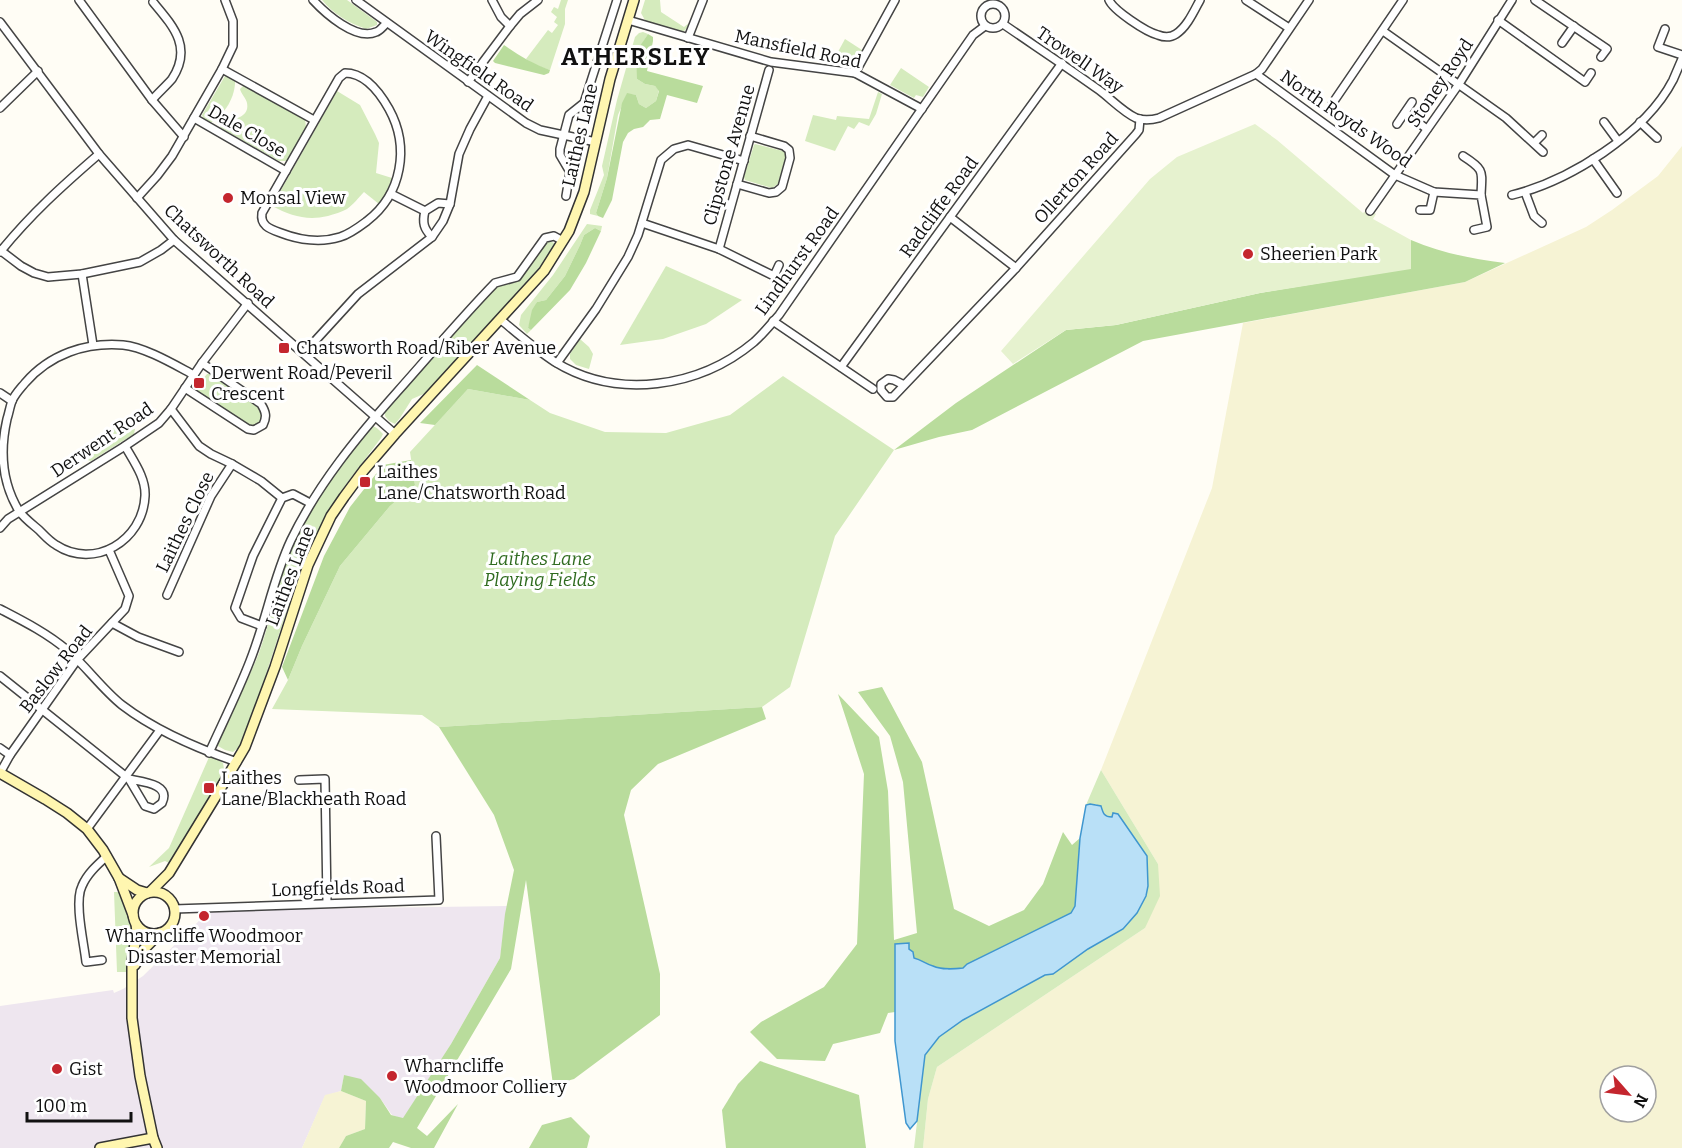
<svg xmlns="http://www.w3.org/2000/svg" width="1682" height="1148" font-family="Bitter,serif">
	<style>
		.industrial { fill: #eee6ef }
		.farmland { fill: #f6f3d4; fill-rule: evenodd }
		.green { fill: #d5ebbd }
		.forest { fill: #b9dc9c }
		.pitch { fill: #e6f2cf }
		.water { fill: #b9e0f7; stroke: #3f96cf; stroke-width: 1.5 }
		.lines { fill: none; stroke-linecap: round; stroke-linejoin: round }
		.street-casing { stroke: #444; stroke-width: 10 }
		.secondary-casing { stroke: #333; stroke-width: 12 }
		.street { stroke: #fff; stroke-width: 7 }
		.secondary { stroke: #fff6b0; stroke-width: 9 }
		.poi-dot { fill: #c4262e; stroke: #fff; stroke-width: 2 }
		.labels { text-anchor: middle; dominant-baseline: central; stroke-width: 6; stroke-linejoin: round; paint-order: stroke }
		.street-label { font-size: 18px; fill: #111; stroke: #fff }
		.poi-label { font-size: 18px; fill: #111; stroke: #fff; text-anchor: start }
		.park-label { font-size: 18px; font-style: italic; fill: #2f6b1f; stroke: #fff }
		.district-label { font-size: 24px; font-weight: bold; letter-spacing: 1.5px; fill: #111; stroke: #fff }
	</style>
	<rect width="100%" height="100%" fill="#fffdf5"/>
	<polygon class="industrial" points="507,906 500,958 451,1044 403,1119 392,1115 380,1098 344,1075 341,1091 325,1096 302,1148 0,1148 0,1006 113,990 114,993 123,989 143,976 210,910"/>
	<g class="farmland">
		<path d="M1682,146V1148H923L928,1099L937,1067L1145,928L1158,864L1101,770L1212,488L1243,323L1465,282L1586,227L1612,210L1658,176ZM1610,1076H1646V1112H1610Z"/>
		<polygon points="341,1091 366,1101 365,1129 346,1136 339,1148 302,1148 325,1095"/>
	</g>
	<g class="green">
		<path d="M322,0H347L377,22V25L366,29C349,23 333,14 322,0Z"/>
		<polygon points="561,0 568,0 565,9 565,24 550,70 532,64 526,59 548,30 552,33 558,25 554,22 557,17 551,12 554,7 558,9"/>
		<polygon points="645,0 660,0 661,12 684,27 689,23 687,28 683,32 646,22 641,13"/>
		<polygon points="643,32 648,34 643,42 637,79 645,84 655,86 659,90 656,101 646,108 639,104 636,95 627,94 618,115 607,178 596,213 598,216 590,214 590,210 604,175 602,166 617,100 635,37 639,33"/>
		<polygon points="845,39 862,50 853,64 845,67 833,61"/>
		<polygon points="901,68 929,87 923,97 916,95 914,98 890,85"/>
		<path d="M228,75L235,79C236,96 225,115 210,123L203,118L202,115L225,76Z"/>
		<path d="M244,85L305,119L306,127L287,161H279L221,128L220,124L222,121C232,120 250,118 247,103C246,98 241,94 240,89Z"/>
		<path d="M337,91L360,105L375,134L379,143L376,173L392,178L386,194L379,204L364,192C359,197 353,205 347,209C342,212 334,214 328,216C307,221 291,216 272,206Z"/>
		<polygon points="878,92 882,94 876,114 869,126 859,122 854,129 848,126 835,151 805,141 813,115 836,120 837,116 869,119"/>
		<polygon points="755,144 783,151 786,153 786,157 778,184 772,188 745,180 744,177 754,145"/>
		<polygon points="587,224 602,226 601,231 595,228 584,235 580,245 565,276 546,300 537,302 528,328 531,330 527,334 519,325 521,315 553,275"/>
		<path d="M548,240L554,243V248L538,269L426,393L412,399L400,418L395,424L389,421L385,416V411L493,290C501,283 512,286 520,279C532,268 537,252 548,240Z"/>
		<polygon points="666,266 742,300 706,324 663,339 620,345"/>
		<polygon points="580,339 589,347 593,354 589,369 576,365 570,359 570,354"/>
		<polygon points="207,374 210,374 257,405 262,410 262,422 254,426 248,425 199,393 196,387"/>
		<polygon points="783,376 894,450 835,536 790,687 762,707 439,727 422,715 272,709 288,680 302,646 340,566 390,506 415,485 410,452 468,389 530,400 550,413 605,432 666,433 730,415"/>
		<polygon points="122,421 132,423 135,429 134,434 91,461 84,459 82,455 83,447"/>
		<path d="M371,426C376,426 379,430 383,434L381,438L344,487L319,529L300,570L258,699L240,746L233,752L225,750L218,746V740C232,712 247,683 259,653C273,614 279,574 297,536C316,496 344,461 371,426Z"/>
		<polygon points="210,755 223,763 224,769 223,775 169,863 165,861 149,867 169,848"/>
		<polygon points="1101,770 1158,864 1160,896 1145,928 937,1067 928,1099 923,1148 914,1148 925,1054 939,1037 963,1020 1045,975 1053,974 1088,949 1123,929 1112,817 1107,817 1102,812 1101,808 1096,804 1086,805"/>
		<path d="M114,892H121C125,905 127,920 134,931L127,972H117Z"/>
	</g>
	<g class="forest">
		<polygon points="648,34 653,37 653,41 647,71 703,86 697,103 667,95 660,119 650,120 643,127 634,129 628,133 623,142 612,200 603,218 598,216 596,213 607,178 622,103 627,93 636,95 639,104 646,108 656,101 659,91 655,86 645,84 637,79 636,52"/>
		<path d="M504,45C518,55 533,64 550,70L549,73L544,75L495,63L493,61Z"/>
		<polygon points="595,228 601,231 586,263 570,290 531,330 528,328 532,310 537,302 546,300 565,276 580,245 584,235"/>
		<path d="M1411,240C1441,253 1473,259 1505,263L1465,282L1143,341L972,430L939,437L894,450L956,403L1066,330L1116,325L1260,293L1411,268Z"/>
		<polygon points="477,365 530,400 468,389 435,425 420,423"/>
		<polygon points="411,460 415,485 390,506 340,566 302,646 288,680 282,667 324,556 350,507 383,465"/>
		<path d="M882,687L922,762L954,909L989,926L1024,910L1043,884L1063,832L1072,845L1080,838L1075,906L1071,913L967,964L963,968C954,969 942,970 933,966C926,964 922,960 914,958L909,949L895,944V1012L888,1013L880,1033L833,1044L825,1061L777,1059L750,1032L761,1022L824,987L857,944L864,774L838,694L879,737L888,791L894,940L917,933L903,782L890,736L858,692Z"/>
		<polygon points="762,707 766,719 658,764 631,790 624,815 660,974 660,1015 574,1079 553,1085 526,880 511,969 417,1128 427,1136 458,1104 434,1148 411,1148 393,1142 389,1148 339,1148 346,1136 365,1129 366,1101 341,1091 344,1075 361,1079 380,1098 391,1115 403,1118 451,1044 500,958 505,914 514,870 494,815 439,727"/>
		<polygon points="760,1061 859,1095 866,1148 726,1148 722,1110 738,1084"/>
		<polygon points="571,1117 590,1136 587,1148 529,1148 542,1125"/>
	</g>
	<polygon class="pitch" points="1255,124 1277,140 1363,213 1368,209 1376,214 1373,219 1411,240 1411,269 1260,293 1116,325 1066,330 1013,364 1001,351 1150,179 1177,157"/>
	<path class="water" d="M1090,804L1101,806C1103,813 1104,817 1112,817L1113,813L1118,814L1147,856L1148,886L1146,896L1137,913L1123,929L1088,949L1053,974L1045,975L963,1020L939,1037L925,1055L917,1121L910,1129L906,1123L895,1041V944L909,943V949L913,952L914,958C922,960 926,964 933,966C942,970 953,969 963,968L967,964L1071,913L1075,906L1080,838L1086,805Z"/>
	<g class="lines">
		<g class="street-casing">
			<g id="street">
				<polyline points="79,0 152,100 184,137"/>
				<path d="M313,0C325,13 356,41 376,32C380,31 383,26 387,23"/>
				<polyline points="356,0 526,123 540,130 596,142"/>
				<polyline points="492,0 501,17 510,26"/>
				<path d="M1109,0C1113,10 1146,32 1158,35C1163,37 1170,38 1176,34C1187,27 1194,11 1200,0"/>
				<polyline points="1246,0 1289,28"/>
				<polyline points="1535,0 1607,49 1601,57"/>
				<circle cx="993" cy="16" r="12"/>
				<polyline points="628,20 771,62 855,73 922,109"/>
				<polyline points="1498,20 1585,82 1591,73"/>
				<polyline points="0,22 99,154 174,240 395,434"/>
				<path d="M1003,24C1035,46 1067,67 1099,90C1111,99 1123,112 1136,118C1144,121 1152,120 1159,118L1256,74L1262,69L1309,0"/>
				<polyline points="1665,29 1658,47 1682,55"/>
				<polyline points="1383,31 1506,118 1543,152"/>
				<polyline points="688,38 703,0"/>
				<polyline points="1562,43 1574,26"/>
				<polyline points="222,69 314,120"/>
				<path d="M345,73C365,73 380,93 389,109C410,147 402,194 367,221C359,227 350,234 340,237C321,243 299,240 281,233C270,229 260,226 262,213L339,78Z"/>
				<polyline points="855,73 895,0"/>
				<polyline points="1256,74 1395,175 1434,192 1481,195 1487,227 1474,230"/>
				<polyline points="468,82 510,26 520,14 538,0"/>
				<path d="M152,100C158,93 166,86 172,79C193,47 173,26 153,2"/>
				<polyline points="1332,104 1403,0"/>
				<polyline points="0,108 38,71"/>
				<polyline points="1405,113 1427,129"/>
				<polyline points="194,118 286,171"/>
				<polyline points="1604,122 1618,141"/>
				<polyline points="1640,122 1657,138"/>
				<polyline points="1397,124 1412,102"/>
				<polyline points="1534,143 1542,135"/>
				<path d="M1463,156C1485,170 1482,171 1481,195"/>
				<polyline points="1593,159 1617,193"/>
				<polyline points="737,184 769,193 776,192 782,187 790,158 789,150 784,146 750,136"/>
				<polyline points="1525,192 1534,216 1542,223"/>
				<polyline points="391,194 425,211"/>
				<path d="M1512,195C1569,181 1645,134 1673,80C1676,73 1679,66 1682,59"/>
				<polyline points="566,196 570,172 560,155 560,149 569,115 584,103 617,0"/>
				<polyline points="137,198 157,176 172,156 222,69 233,46 233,21 225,0"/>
				<polyline points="1420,210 1430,210 1434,192"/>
				<polyline points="1370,211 1459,84 1512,0"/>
				<polyline points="950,217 1016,268"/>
				<polyline points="642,223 719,249 774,276 779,265"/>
				<path d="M432,237C424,229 422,223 425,211L438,203L450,204"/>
				<polyline points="719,249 769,70"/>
				<polyline points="0,250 21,266 34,273 48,277 82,274 140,262 161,250 174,240"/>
				<path d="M0,252C31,214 62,186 99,154"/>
				<polyline points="82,274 93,345"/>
				<path d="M500,319C518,334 535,349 555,362C617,400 699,388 754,342C763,334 771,324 779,315L973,35L985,26"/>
				<polyline points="773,321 873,389"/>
				<polyline points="304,353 358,294 432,237 443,221 450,204 459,154 470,129 488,96"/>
				<polyline points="557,363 596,309 628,257 638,235 661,160 674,149 688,145 744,161"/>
				<polyline points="841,367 1062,63"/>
				<polyline points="904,385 894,380 888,379 881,384 881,390 887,397 893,397 1016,268 1136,134 1139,130 1140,119"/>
				<path d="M185,388L248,429L254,430L263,425C267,417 266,412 261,404L202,363"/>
				<polyline points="0,393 12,401"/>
				<polyline points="171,409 199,446 211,454 232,464 261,481 282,498"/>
				<path d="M125,446C134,462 146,478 145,496C143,541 94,570 56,545C49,541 44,535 39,530C32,524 24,518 19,511C2,483 0,450 7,419C9,413 10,406 12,401C15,394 21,388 25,383C50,354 86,342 123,345C145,347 175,365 194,375"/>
				<polyline points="0,528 8,519 125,446 159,423 171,409 202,363 248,303"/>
				<polyline points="167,595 211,496 232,464"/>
				<path d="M0,609C23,621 47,633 67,650C86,666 102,689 122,705C156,731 196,748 237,762"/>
				<polyline points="112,623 138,637 179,652"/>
				<polyline points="262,626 241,618 235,608 253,556 282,498 293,494 310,503"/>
				<path d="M0,676L129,779L145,806L154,809L162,803C171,784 143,782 129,779"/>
				<polyline points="0,748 10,755"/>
				<path d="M209,753C223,722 238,692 250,661C266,621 273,578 291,540C318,484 357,437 397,392C430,355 461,318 495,283L517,277L545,238L554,236L563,241"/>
				<polyline points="0,773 10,755 77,660 125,609 129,596 109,550"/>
				<polyline points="299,780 325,779 327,903"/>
				<polyline points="87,829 160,730"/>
				<polyline points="174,909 439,900 436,836"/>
				<path d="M102,960L86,962C84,943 74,902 82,886C87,874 97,865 107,856"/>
			</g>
		</g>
		<g class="secondary-casing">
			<g id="secondary">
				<polyline points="0,773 45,799 67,813 87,829 103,850 119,878 133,915"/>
				<polyline points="119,878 137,890 147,893"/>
				<polyline points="150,892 169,873 216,796 245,747 275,667 308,565 331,516 344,497 364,470 395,434 544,271 569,231 584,192 610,79 634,0"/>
				<circle cx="154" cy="913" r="21"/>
				<polyline points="136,924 137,932 132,961 132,1018 140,1076 153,1138 157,1148"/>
				<polyline points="135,965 145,948 160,933"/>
				<polyline points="100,1148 153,1138"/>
			</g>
		</g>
		<use href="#street" class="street"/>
		<use href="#secondary" class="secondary"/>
	</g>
	<g class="poi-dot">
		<circle cx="228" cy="198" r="6"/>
		<circle cx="1248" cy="254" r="6"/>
		<rect x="278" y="342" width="12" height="12" rx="3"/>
		<rect x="193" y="377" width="12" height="12" rx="3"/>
		<rect x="359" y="476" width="12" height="12" rx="3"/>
		<rect x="203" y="782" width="12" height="12" rx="3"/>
		<circle cx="204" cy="916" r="6"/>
		<circle cx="57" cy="1069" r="6"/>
		<circle cx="392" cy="1076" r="6"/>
	</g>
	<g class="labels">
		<g class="street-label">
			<text transform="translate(798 49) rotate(12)">Mansfield Road</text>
			<text transform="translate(1080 60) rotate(35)">Trowell Way</text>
			<text transform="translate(479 71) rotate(35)">Wingfield Road</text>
			<text transform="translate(1440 83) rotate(-56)">Stoney Royd</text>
			<text transform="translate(1346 119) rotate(35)">North Royds Wood</text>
			<text transform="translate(247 131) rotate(30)">Dale Close</text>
			<text transform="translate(580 135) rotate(-77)">Laithes Lane</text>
			<text transform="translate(729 155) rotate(-74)">Clipstone Avenue</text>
			<text transform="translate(1076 178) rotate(-48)">Ollerton Road</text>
			<text transform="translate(939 207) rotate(-54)">Radcliffe Road</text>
			<text transform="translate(219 256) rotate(43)">Chatsworth Road</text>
			<text transform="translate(797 261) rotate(-54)">Lindhurst Road</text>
			<text transform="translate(102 440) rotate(-34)">Derwent Road</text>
			<text transform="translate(185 522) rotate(-64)">Laithes Close</text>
			<text transform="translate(290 576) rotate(-69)">Laithes Lane</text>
			<text transform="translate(56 669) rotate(-52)">Baslow Road</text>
			<text transform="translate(338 888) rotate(-2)">Longfields Road</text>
		</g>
		<g class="poi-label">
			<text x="240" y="198">Monsal View</text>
			<text x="1260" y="254">Sheerien Park</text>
			<text x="296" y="348">Chatsworth Road/Riber Avenue</text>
			<text x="211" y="373">Derwent Road/Peveril<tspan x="211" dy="21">Crescent</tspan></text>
			<text x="377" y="472">Laithes<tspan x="377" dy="21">Lane/Chatsworth Road</tspan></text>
			<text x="221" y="778">Laithes<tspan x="221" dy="21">Lane/Blackheath Road</tspan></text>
			<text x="204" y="936" text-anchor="middle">Wharncliffe Woodmoor<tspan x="204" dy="21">Disaster Memorial</tspan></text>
			<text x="404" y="1066">Wharncliffe<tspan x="404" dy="21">Woodmoor Colliery</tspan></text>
			<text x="69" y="1069">Gist</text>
		</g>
		<g class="park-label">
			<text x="540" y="559">Laithes Lane<tspan x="540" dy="21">Playing Fields</tspan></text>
		</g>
		<g class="district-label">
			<text x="636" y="57">ATHERSLEY</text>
		</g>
	</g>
	<g transform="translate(1628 1094) rotate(118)"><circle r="28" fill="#ffffff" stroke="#a0a0a0" stroke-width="1.5"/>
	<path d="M0-4.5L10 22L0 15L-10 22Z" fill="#c4262e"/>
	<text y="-9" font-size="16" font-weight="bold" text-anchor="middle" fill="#111111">N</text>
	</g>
	<path d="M27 1112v9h104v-9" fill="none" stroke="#111111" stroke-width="3"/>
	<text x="36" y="1112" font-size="18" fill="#111111" stroke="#ffffff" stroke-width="4.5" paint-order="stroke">100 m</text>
</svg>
